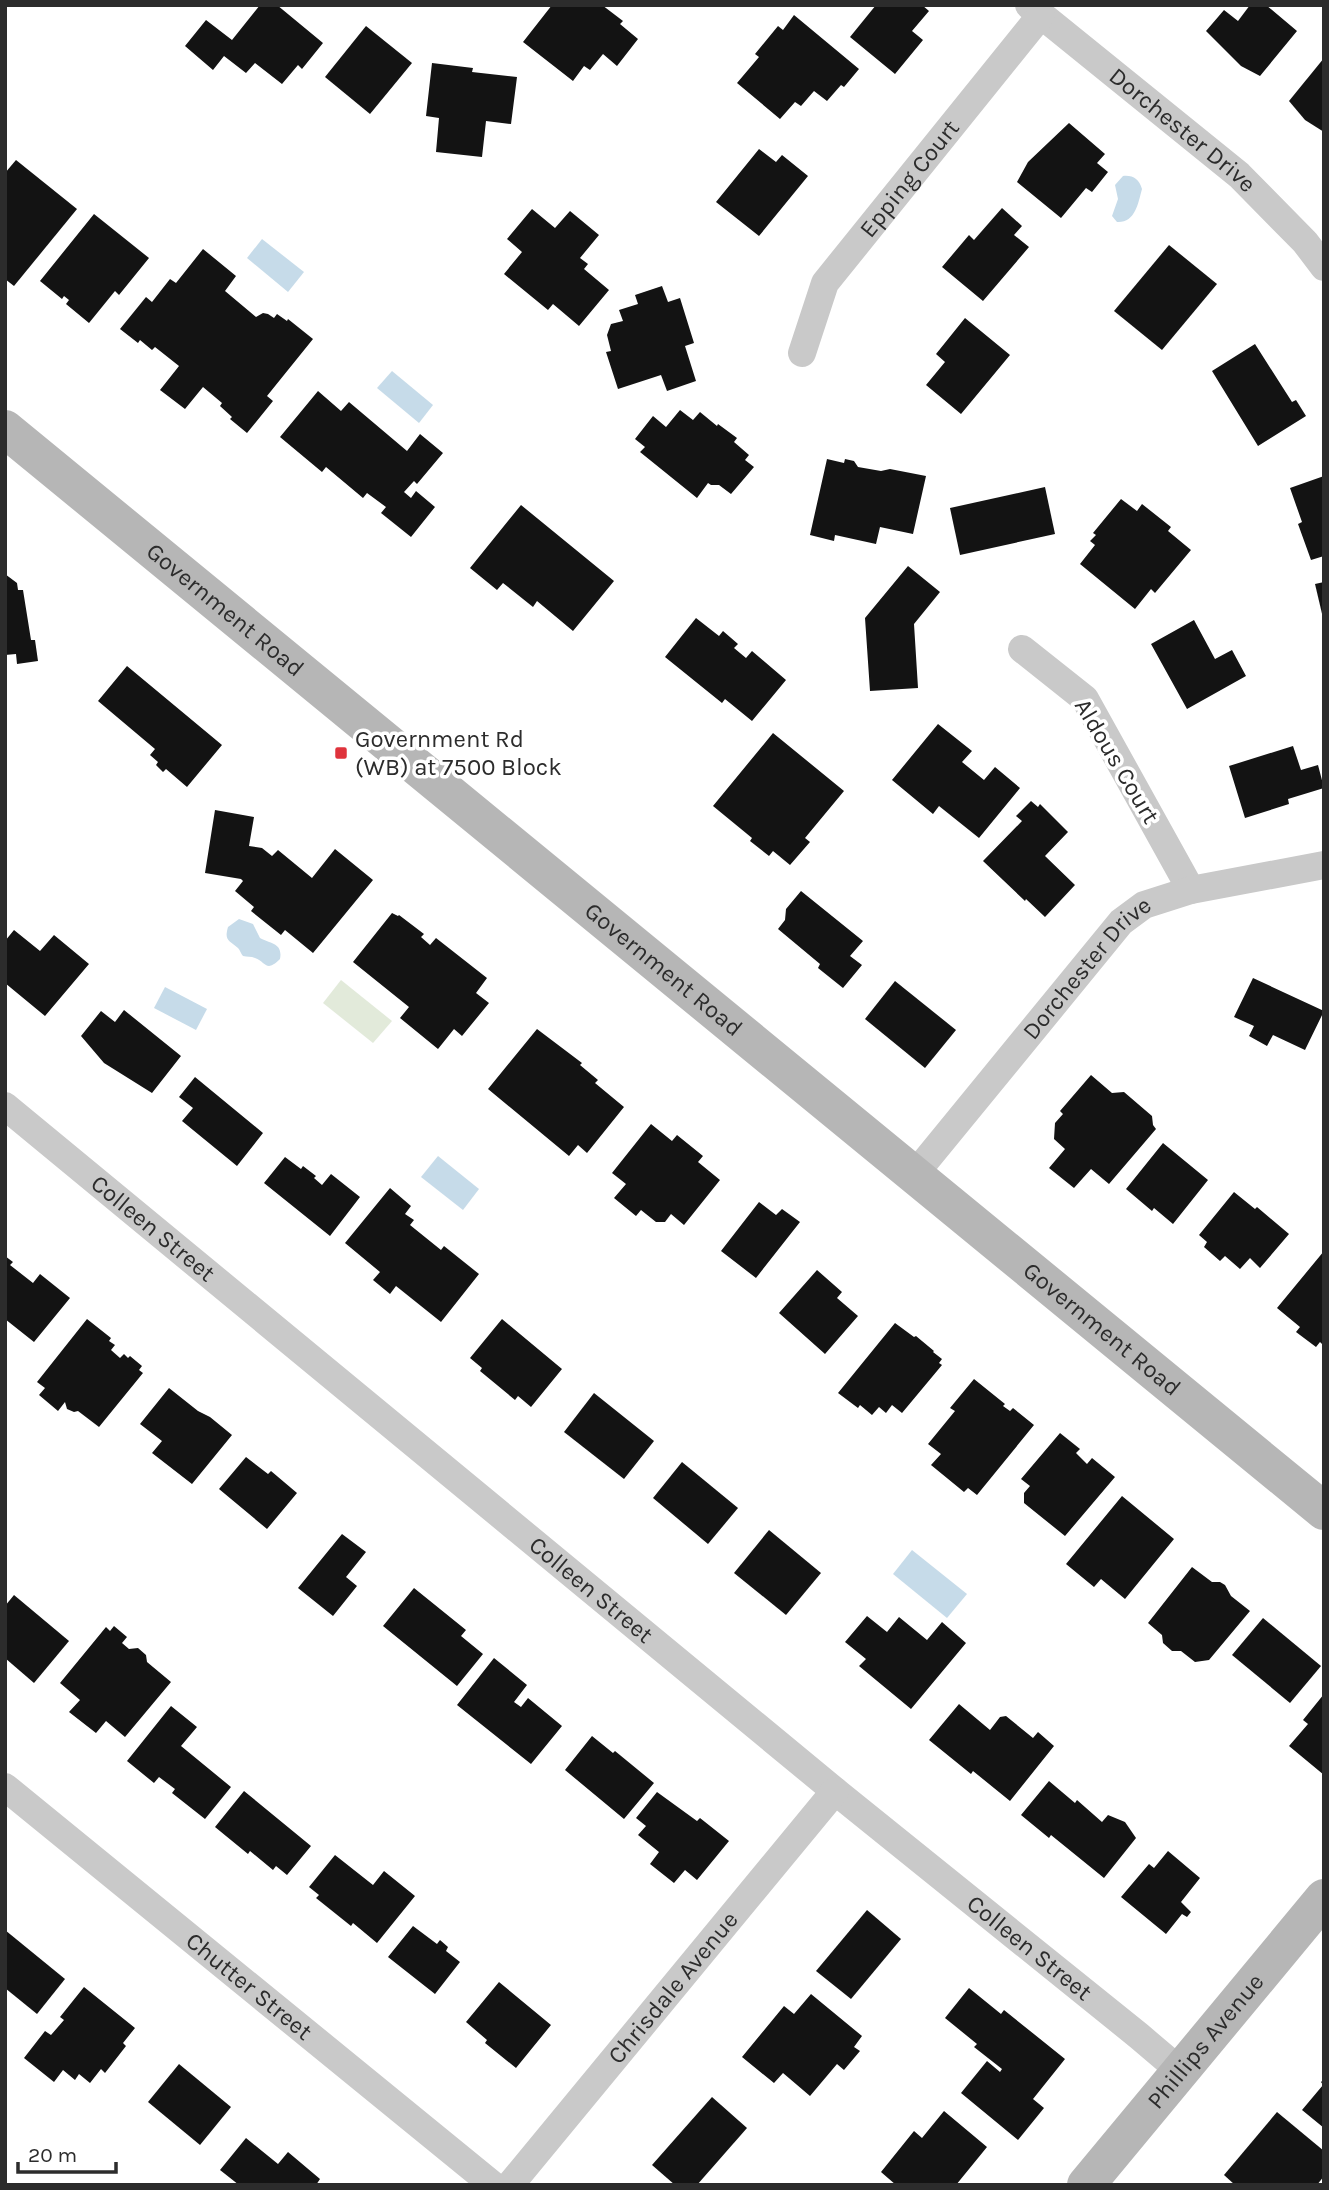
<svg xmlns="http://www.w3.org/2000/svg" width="1329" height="2190" font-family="Karla,sans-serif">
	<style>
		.green { fill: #e2eada }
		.water { fill: #c6dbe9 }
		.building { fill: #131313 }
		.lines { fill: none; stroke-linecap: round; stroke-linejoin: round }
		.street { stroke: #c9c9c9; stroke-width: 28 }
		.secondary { stroke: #b6b6b6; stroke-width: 38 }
		.poi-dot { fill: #df333c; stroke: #fff; stroke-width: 2.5 }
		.labels { text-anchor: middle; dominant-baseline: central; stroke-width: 7; stroke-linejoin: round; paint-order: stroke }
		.street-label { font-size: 24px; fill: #2c2c2c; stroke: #fff }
		.poi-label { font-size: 24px; fill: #2c2c2c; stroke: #fff; text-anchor: start }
	</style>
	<rect width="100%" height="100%" fill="#fff"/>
	<polygon class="green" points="341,980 392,1021 373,1043 323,1003"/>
	<g class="water">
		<path d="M1123,176C1133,175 1139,179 1142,189C1138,204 1135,223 1117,222L1112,216L1118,199L1115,185Z"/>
		<polygon points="262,239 304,272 288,292 247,258"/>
		<polygon points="392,371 433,405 419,423 377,388"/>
		<path d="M239,919L253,924L260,938C271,944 283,943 280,959C266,973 266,962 255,958C251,956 247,957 243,956C241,954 240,950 238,948C229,940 224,941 228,927Z"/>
		<polygon points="165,987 207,1009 196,1030 154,1008"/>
		<polygon points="438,1156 479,1189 463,1210 421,1177"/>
		<polygon points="912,1550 967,1594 947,1618 893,1574"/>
	</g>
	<g class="building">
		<polygon points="260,5 277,5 323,43 302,69 298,65 282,84 255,63 246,73 224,56 213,70 185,46 206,20 232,40"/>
		<polygon points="552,5 602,5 623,21 620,24 638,39 617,66 603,54 590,70 584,66 573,81 523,42"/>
		<polygon points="876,5 922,5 929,11 912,31 923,40 895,74 850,37"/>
		<polygon points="1250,5 1266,5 1297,31 1260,76 1241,66 1206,31 1224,10 1238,21"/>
		<polygon points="794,15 859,69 844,87 841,85 827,101 814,91 801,106 795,102 780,119 737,83 759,57 755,54 778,26 783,30"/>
		<polygon points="366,26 412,63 370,114 325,77"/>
		<polygon points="1324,58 1324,132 1305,120 1289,101"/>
		<polygon points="432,63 473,68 472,72 517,77 511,124 486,121 482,157 436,152 439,118 426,116"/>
		<polygon points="1069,123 1105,154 1097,163 1108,172 1092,192 1086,188 1061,218 1017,182 1028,162"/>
		<polygon points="759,149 776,162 782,155 808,176 759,236 716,202"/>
		<polygon points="16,160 77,209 14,286 5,279 5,173"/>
		<polygon points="1002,208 1022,226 1014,235 1029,247 983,301 942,267 969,235 974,240"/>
		<polygon points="532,209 555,228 570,211 599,235 580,258 588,264 584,269 609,290 579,326 553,304 548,310 504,274 522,252 507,239"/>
		<polygon points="94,214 149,258 119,295 115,291 89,323 66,304 69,300 64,296 62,299 40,281"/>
		<polygon points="1169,245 1217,284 1162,350 1114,311"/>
		<polygon points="203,249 236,276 225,291 256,317 263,313 268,314 274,318 277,314 287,321 288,319 313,339 267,396 273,401 247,433 230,419 232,417 220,406 222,403 203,387 185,409 160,390 179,366 155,347 152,350 140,340 138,343 120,329 146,297 152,302 170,279 176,283"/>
		<polygon points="662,286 668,302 680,298 694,343 685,346 696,381 667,391 661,375 618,389 606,352 611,351 607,335 611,324 623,321 619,310 638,304 635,295"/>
		<polygon points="965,318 1010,355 961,414 926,385 945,362 936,354"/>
		<polygon points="1255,344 1292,402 1296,400 1306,416 1258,446 1212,371"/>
		<polygon points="318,391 341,411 349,402 407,451 420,434 443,453 417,484 414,481 404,492 411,498 416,491 435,507 411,537 381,513 386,507 367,493 363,498 326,467 322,472 280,437"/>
		<polygon points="680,410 693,420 700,412 717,426 718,424 737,438 734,442 749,455 745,460 754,467 731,494 719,485 711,485 708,483 697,498 640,452 645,447 635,439 653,416 666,427"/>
		<polygon points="827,459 844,463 845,459 854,461 858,467 881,471 890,469 926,476 913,534 880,527 876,544 835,535 834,541 810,535"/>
		<polygon points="1324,476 1324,556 1311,560 1298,524 1302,522 1290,488"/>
		<polygon points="1045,487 1055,534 960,555 950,508"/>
		<polygon points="1121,499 1137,511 1142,504 1171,527 1168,531 1191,550 1155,593 1151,589 1135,609 1080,564 1095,545 1090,541 1096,535 1093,533"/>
		<polygon points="521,505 614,581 573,631 537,601 533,607 503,583 497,590 470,568"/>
		<polygon points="908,566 940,592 914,624 918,688 870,691 865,618"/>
		<polygon points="5,574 17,583 18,590 23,590 31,640 35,640 38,661 17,664 16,654 5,655"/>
		<polygon points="1324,582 1324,618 1323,618 1315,584"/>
		<polygon points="696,618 719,636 723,631 738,644 734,648 746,658 752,651 786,680 752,721 725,699 722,703 665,657"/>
		<polygon points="1194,620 1215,659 1232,650 1246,676 1187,709 1151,644"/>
		<polygon points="127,666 222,745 187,787 166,769 163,772 156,765 158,762 150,755 155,749 98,701"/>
		<polygon points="938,724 972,751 962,762 984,780 995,767 1020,788 979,838 939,806 933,814 892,780"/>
		<polygon points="773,733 844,791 805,838 810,842 790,865 773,851 769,856 750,841 752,838 713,806"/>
		<polygon points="1293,746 1301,770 1318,765 1324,788 1288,799 1289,804 1245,818 1229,766"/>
		<polygon points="1031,801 1038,807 1040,804 1068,832 1045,856 1075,885 1045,917 1026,899 1025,901 983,861 1022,821 1016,816"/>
		<polygon points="215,810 254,817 249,846 262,848 272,856 278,850 312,878 335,849 373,880 313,953 285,930 281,935 251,911 254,907 235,891 243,881 241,879 205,873"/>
		<polygon points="801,891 863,941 850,956 862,965 843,988 818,968 820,964 778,929 785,920 786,909"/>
		<polygon points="392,913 398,916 399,915 424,934 421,937 430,945 436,938 487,978 476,993 489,1003 462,1036 454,1029 438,1049 400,1018 409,1007 353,962"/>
		<polygon points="14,930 40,951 54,935 89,964 45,1016 5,983 5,941"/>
		<polygon points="1253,978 1324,1011 1305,1050 1273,1035 1267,1046 1249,1036 1254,1026 1234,1017"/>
		<polygon points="895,981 956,1030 925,1068 865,1019"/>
		<polygon points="124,1010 181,1056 152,1093 104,1063 81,1036 101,1011 115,1022"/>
		<polygon points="537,1029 582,1063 580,1065 598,1080 595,1083 624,1107 587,1153 578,1145 569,1156 488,1089"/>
		<polygon points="1091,1075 1112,1093 1124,1092 1152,1116 1153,1125 1156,1129 1109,1184 1091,1169 1074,1188 1049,1168 1065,1149 1054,1139 1055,1123 1063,1114 1060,1111"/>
		<polygon points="195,1077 263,1133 237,1166 182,1121 193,1108 179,1097"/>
		<polygon points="651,1124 672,1141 677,1135 703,1156 698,1162 720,1180 684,1225 671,1214 665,1222 656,1222 641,1210 636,1216 614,1198 626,1184 612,1173"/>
		<polygon points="1163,1143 1208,1180 1173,1224 1154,1208 1152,1211 1126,1189"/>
		<polygon points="285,1157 301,1169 303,1166 316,1176 314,1178 322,1185 331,1174 360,1197 330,1236 264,1183"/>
		<polygon points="390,1188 411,1206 405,1214 414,1220 410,1225 441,1250 444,1246 479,1274 441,1322 396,1286 390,1294 373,1280 380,1272 345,1243"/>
		<polygon points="1234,1192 1255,1209 1257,1207 1289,1234 1260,1268 1250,1258 1240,1269 1225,1256 1220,1261 1204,1247 1207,1242 1199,1235"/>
		<polygon points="759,1202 776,1215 782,1209 800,1222 756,1278 721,1251"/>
		<polygon points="1324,1251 1324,1346 1320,1342 1316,1347 1296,1332 1300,1327 1277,1308"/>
		<polygon points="5,1256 13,1262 10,1265 33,1283 40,1274 70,1298 34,1342 5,1319"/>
		<polygon points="817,1270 842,1292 837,1298 858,1316 825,1354 779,1313"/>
		<polygon points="87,1319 111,1338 109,1341 115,1345 111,1350 120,1358 124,1354 128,1358 130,1356 142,1366 139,1370 143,1373 99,1427 78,1411 74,1412 67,1409 65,1402 58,1411 39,1395 45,1388 37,1382"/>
		<polygon points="502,1319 562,1369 531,1407 518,1396 515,1400 480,1371 482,1368 470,1358"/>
		<polygon points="895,1323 914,1337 916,1336 934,1351 933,1352 942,1359 939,1363 942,1365 902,1413 892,1405 886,1413 879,1407 872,1415 860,1405 858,1408 838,1393"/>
		<polygon points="974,1379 1005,1404 1003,1406 1010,1411 1013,1408 1034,1425 977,1495 968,1488 964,1492 931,1465 941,1454 928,1444 955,1411 950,1408"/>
		<polygon points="169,1388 198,1411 210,1417 232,1435 192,1484 152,1453 162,1441 140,1424"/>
		<polygon points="594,1393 654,1441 624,1479 564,1432"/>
		<polygon points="1060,1433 1080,1449 1076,1453 1087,1464 1092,1458 1115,1477 1065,1536 1024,1503 1024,1493 1030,1486 1021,1479"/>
		<polygon points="246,1457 268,1474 271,1471 297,1493 267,1529 219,1489"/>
		<polygon points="682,1462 738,1508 708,1544 653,1498"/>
		<polygon points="1122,1496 1174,1539 1125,1599 1101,1579 1094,1587 1066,1564"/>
		<polygon points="769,1530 821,1573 786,1615 734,1573"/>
		<polygon points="342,1534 366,1552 346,1577 357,1586 333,1616 298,1588"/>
		<polygon points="1192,1567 1212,1582 1220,1582 1225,1585 1231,1596 1250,1611 1209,1660 1195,1662 1181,1651 1172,1651 1163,1643 1162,1635 1148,1623"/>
		<polygon points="414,1588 466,1630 461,1636 483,1654 457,1686 383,1626"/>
		<polygon points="14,1595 69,1641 34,1683 5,1658 5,1606"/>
		<polygon points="867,1616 887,1632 899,1617 927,1640 942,1622 966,1643 911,1709 859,1666 866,1659 845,1642"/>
		<polygon points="1263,1618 1321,1666 1290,1703 1232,1655"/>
		<polygon points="114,1626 127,1637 122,1643 129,1649 138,1648 146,1655 147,1662 171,1682 125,1737 106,1721 96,1733 69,1712 80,1700 60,1683 106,1627 110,1631"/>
		<polygon points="494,1658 527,1685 514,1702 521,1707 528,1698 562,1726 531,1764 457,1705"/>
		<polygon points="1324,1694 1324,1775 1289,1746 1308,1724 1303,1720"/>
		<polygon points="959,1704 990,1730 1000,1717 1006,1716 1033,1738 1038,1732 1054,1746 1010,1801 973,1771 971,1774 929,1740"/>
		<polygon points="171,1706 197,1727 181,1746 231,1787 205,1819 172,1793 175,1789 159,1777 154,1783 127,1761"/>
		<polygon points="592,1736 613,1753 615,1751 654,1783 624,1819 565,1770"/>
		<polygon points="1049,1781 1075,1803 1077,1800 1102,1822 1108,1815 1125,1822 1136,1838 1104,1878 1051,1835 1049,1838 1021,1815"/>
		<polygon points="244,1791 311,1846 287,1875 276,1866 273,1870 250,1851 248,1854 215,1827"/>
		<polygon points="657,1792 697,1821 700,1818 729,1841 697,1880 685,1870 674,1883 650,1864 659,1852 638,1835 646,1826 636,1818"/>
		<polygon points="1168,1851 1200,1878 1181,1902 1191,1912 1187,1917 1182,1914 1166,1934 1121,1897 1149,1864 1154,1868"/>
		<polygon points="335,1855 373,1885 384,1871 415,1896 377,1943 353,1923 351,1926 316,1898 319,1895 309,1887"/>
		<polygon points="867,1910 901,1939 851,1999 816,1971"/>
		<polygon points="413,1926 437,1944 440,1940 448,1947 446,1951 460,1962 435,1994 388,1957"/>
		<polygon points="5,1930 65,1979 37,2014 5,1988"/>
		<polygon points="499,1982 551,2025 516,2068 485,2043 487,2040 466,2022"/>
		<polygon points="84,1987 135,2028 123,2043 126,2046 105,2073 101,2069 90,2083 79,2074 75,2080 63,2070 54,2082 24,2058 45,2031 51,2035 64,2020 60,2017"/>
		<polygon points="969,1988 1001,2014 1004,2010 1065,2059 1033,2099 1044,2108 1018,2140 961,2093 987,2061 1000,2072 1002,2069 974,2047 977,2044 945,2018"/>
		<polygon points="811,1994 862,2036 854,2047 860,2051 844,2070 837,2064 810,2096 783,2073 774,2083 742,2057 784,2006 794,2014"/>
		<polygon points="179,2064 231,2107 200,2145 148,2102"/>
		<polygon points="1324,2079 1324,2128 1302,2110 1323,2085 1321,2082"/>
		<polygon points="712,2097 747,2128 697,2185 675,2185 652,2165"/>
		<polygon points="944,2111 987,2147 956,2185 896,2185 881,2172 914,2131 922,2138"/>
		<polygon points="1277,2112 1324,2151 1324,2176 1317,2185 1235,2185 1224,2175"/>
		<polygon points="246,2138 278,2164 288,2152 320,2179 316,2185 239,2185 220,2170"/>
	</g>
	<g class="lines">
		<g class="street">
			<path id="s1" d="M1029,5L1239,175L1305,242L1324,267"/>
			<path id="s2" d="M802,353L825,283L1041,15"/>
			<polyline points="1022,649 1085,699 1191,890"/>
			<path id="s3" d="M5,1106L835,1791L1139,2036L1179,2070"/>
			<path id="s4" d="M914,1175L1121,922L1144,905L1191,890L1324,865"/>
			<path id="s5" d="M5,1787L493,2185"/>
			<path id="s6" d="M510,2185L835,1791"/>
		</g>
		<g class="secondary">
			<path id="s7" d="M5,429L1324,1511"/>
			<path id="s8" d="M1086,2185L1324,1898"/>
		</g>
	</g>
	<rect class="poi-dot" x="334" y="746" width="14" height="14" rx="3.5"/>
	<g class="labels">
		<g class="street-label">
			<text stroke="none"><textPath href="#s1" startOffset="198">Dorchester Drive</textPath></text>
			<text stroke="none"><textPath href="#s2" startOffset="208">Epping Court</textPath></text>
			<text stroke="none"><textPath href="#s7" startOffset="285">Government Road</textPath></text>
			<text transform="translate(1117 761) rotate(59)">Aldous Court</text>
			<text stroke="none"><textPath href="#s7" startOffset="852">Government Road</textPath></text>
			<text stroke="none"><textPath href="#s4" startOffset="270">Dorchester Drive</textPath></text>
			<text stroke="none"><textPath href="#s3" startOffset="192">Colleen Street</textPath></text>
			<text stroke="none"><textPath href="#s7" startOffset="1419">Government Road</textPath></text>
			<text stroke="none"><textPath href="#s3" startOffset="760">Colleen Street</textPath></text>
			<text stroke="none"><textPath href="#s3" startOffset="1326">Colleen Street</textPath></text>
			<text stroke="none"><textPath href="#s5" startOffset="315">Chutter Street</textPath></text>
			<text stroke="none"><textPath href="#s6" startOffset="256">Chrisdale Avenue</textPath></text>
			<text stroke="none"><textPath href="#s8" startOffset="187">Phillips Avenue</textPath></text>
		</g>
		<g class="poi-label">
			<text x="355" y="739">Government Rd<tspan x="355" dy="28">(WB) at 7500 Block</tspan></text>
		</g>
	</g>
	<rect width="1329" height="2190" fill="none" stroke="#2c2c2c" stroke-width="14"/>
	<path d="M18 2162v10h98v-10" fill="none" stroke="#2c2c2c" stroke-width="3.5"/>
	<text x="28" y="2162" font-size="21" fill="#2c2c2c" stroke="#ffffff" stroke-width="5" paint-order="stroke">20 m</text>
</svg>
